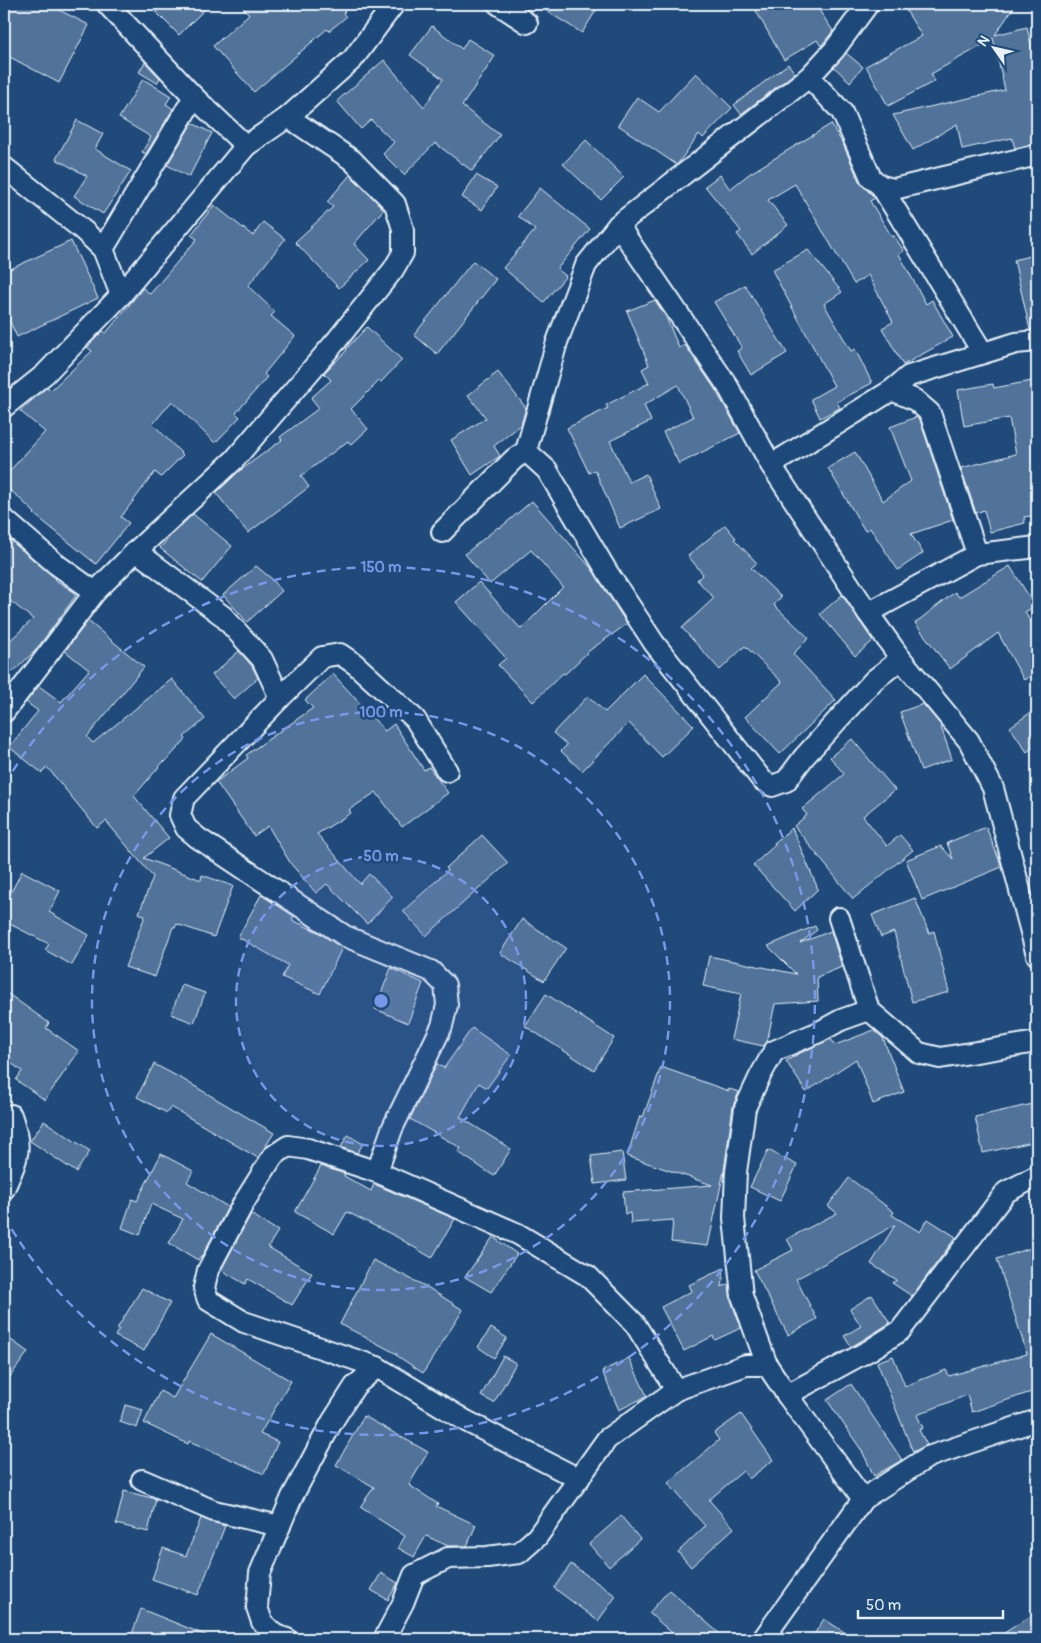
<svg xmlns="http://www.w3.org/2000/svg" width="1041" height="1643" font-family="Pangolin,sans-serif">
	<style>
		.building { fill: #517399; stroke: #e8f1f8 }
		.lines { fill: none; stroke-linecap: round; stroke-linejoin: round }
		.minor-casing { stroke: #e8f1f8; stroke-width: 24 }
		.minor { stroke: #1f4a7a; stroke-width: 20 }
		.ring { fill: none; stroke: #7897e6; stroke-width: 2.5; stroke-dasharray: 9 6 }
		.centre { fill: #7897e6; stroke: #1f4a7a; stroke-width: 2.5 }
		.ring-label { font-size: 15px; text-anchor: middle; font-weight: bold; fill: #7897e6; stroke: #1f4a7a; stroke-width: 5; stroke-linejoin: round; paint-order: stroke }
	</style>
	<rect width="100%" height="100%" fill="#1f4a7a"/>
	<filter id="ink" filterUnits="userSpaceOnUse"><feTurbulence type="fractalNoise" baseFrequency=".02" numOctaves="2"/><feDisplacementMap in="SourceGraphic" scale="10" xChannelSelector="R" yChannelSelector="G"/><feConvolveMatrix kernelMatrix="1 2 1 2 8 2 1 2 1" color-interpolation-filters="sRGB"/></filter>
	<g filter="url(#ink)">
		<g class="building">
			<polygon points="4,4 47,4 89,25 59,83 4,54"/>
			<polygon points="164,4 210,4 179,35 156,12"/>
			<polygon points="240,4 352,4 343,13 346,17 329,31 327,29 254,92 213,46 249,14"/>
			<polygon points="535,4 600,4 582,33"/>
			<polygon points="752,4 815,4 833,31 821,46 817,40 784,60"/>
			<polygon points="902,4 1016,4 995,35 1027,27 1037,70 1037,143 1015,148 1012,138 962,149 957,124 913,150 893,115 1005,90 993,38 990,41 931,74 935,81 888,106 866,66 922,36"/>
			<polygon points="432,26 462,49 468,39 495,56 462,106 500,135 472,171 435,143 404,175 383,154 394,142 371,120 361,129 337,101 384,60 424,107 443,79 410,55"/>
			<polygon points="846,53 863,67 850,82 834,67"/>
			<polygon points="145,62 160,78 157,83 139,72"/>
			<polygon points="788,64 795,73 741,114 734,105"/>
			<polygon points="696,73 732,108 703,138 699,134 677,165 618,125 637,97 659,112"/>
			<polygon points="143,79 171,96 166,104 173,109 146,154 142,152 151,137 119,118"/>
			<polygon points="77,120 103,134 95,149 131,171 103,214 74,196 87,176 56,159"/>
			<polygon points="192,123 212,133 189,177 167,165"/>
			<polygon points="831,124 843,144 860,183 875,198 870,201 892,237 894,236 904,251 899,254 926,304 932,300 953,337 903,365 882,328 893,322 868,275 854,284 795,184 768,200 788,225 752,254 737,234 741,231 705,186 720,175 730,189 749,174"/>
			<polygon points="586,140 624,177 601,200 563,164"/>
			<polygon points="350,175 384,209 354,244 369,260 339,288 295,242 333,207 327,202"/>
			<polygon points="476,175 497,187 482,210 462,197"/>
			<polygon points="540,188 590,229 557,269 566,276 544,302 503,268 535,230 518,216"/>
			<polygon points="214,205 253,236 263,222 285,239 248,286 275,312 271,316 295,336 264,374 267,377 236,413 240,417 215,443 172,401 153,424 183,455 161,477 155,472 121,517 129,523 96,564 34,514 35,513 4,484 4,477 45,432 20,411 47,387 51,390 92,351 87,347 103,331 106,333 143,288 150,294 197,239 191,235"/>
			<polygon points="71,241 98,298 17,337 4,309 4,272"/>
			<polygon points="808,250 842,292 824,304 851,351 855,349 872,383 837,402 840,408 820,418 811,399 834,386 772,270"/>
			<polygon points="1037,254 1037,329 1030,330 1014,260"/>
			<polygon points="473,261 496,279 437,354 414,335"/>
			<polygon points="745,285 787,353 751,375 737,351 742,348 714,302"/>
			<polygon points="655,300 666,317 679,348 685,345 715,389 740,433 679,464 663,432 693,417 678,385 644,405 651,421 610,441 629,482 646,474 661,509 620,528 595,470 589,473 567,428 608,408 606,405 649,383 642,369 649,365 627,311"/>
			<polygon points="367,327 402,360 381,382 379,381 351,409 368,429 351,445 348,441 301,476 309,487 248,533 216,493 238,472 282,440 280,437 319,408 311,398 331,380 324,373 347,350 346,349"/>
			<polygon points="498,372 526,408 521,425 494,446 500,456 472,475 451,440 486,418 468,395"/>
			<polygon points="1037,380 1037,515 1024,517 1025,523 990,532 984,510 976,513 961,468 1016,454 1009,418 964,426 958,390 993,384 994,388"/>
			<polygon points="916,417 920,420 953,520 911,534 923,553 898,570 870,528 865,531 828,468 855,452 883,501 911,481 890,427"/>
			<polygon points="532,501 592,569 627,624 590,650 565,674 563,673 533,702 498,665 506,658 456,602 479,582 521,629 563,587 531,550 490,584 465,554 498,527 500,528"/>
			<polygon points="193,514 232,546 202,582 160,548 172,534"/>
			<polygon points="725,525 736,538 734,539 757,563 751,568 781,597 774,605 809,638 793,654 836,700 780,754 745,717 782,682 745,646 720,670 682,628 714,598 697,580 703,574 688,556"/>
			<polygon points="10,540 55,578 54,579 77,594 36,650 13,672 4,661 4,646 33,619 4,596 4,547"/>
			<polygon points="256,566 272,579 282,591 247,622 223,595"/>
			<polygon points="1010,566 1035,606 1025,612 1037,634 1037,672 1024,680 998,633 950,669 915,623 955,592 959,597"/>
			<polygon points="842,595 873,641 855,656 820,614"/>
			<polygon points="88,621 144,667 87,737 93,743 172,679 205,719 184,737 186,739 165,762 164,761 134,796 169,838 144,858 201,880 202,875 233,886 214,937 177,924 175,927 173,927 155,977 125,967 145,916 139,913 153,877 106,821 97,828 47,767 42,773 9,747 38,711 26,702 39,686 61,702 89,670 65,651"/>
			<polygon points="239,651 252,666 258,678 234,699 212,675"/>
			<polygon points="333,674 385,731 394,724 424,770 429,767 448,793 402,827 376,792 349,810 351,813 317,834 360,884 369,874 393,897 367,924 327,884 316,893 291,864 268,826 254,836 216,782 248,758 246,755 313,708 305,700"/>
			<polygon points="643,674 694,726 662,757 629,723 582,771 561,751 567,745 553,733 588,696 605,712"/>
			<polygon points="923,704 940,724 952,759 921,770 900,712"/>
			<polygon points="1037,708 1037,744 1027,752 1010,727"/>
			<polygon points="852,739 895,790 863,816 887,846 900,835 913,850 853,899 794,826 807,815 802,809 844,774 830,757"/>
			<polygon points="986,827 1002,867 922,900 906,860 941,846 953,859 947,843"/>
			<polygon points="792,828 818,889 795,911 753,865 775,845 774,843"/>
			<polygon points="482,835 508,863 426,936 403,911 448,870 446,868"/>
			<polygon points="22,871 60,891 49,912 89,935 72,965 45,950 49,944 4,921 4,906"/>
			<polygon points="261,895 294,916 292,920 318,932 342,948 320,994 282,977 288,965 238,937"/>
			<polygon points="915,898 929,933 934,931 949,992 912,1002 894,932 881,937 872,915"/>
			<polygon points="522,919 566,948 544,981 500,953"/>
			<polygon points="815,926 817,930 800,943 831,931 842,967 817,977 818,1001 775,1004 767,1042 763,1046 731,1039 741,994 703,986 709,956 796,974 768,946"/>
			<polygon points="391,968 423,983 408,1023 375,1009"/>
			<polygon points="182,985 205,993 194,1023 171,1014"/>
			<polygon points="4,991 49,1023 46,1028 79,1051 45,1100 16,1080 22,1071 4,1058"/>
			<polygon points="546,994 614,1038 594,1070 525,1026"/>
			<polygon points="472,1028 511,1055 487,1088 479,1083 460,1117 511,1149 494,1176 458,1152 461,1148 410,1119 437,1064 444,1068"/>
			<polygon points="874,1030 883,1038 904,1092 873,1104 856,1059 806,1092 786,1061 798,1054 831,1039 835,1045"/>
			<polygon points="154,1064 184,1080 274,1133 258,1158 171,1107 167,1113 137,1097"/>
			<polygon points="661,1067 729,1091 729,1089 739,1092 733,1106 724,1171 708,1246 671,1242 673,1220 631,1223 630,1213 625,1214 623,1192 712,1185 627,1156 640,1116 643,1117"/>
			<polygon points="1037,1103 1037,1141 983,1153 975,1117"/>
			<polygon points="44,1121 90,1151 76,1172 30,1141"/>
			<polygon points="348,1135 363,1144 357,1153 341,1147"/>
			<polygon points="768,1150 797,1165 780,1201 750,1187"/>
			<polygon points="622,1152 626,1180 595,1184 591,1156"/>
			<polygon points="161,1154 193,1171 187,1182 228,1207 201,1258 200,1257 198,1260 169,1243 183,1219 151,1204 140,1235 122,1228 132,1199 137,1201"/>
			<polygon points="321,1166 345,1174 344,1176 371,1191 374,1184 455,1219 432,1258 397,1237 347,1212 334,1234 295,1212"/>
			<polygon points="849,1178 894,1212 892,1215 920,1232 928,1219 956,1237 912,1296 892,1283 897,1280 871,1264 895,1225 796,1279 817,1319 788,1335 754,1270 793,1250 787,1239 837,1213 828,1206"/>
			<polygon points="251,1214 278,1231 268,1247 312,1273 292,1305 248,1279 245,1284 221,1270"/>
			<polygon points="493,1237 517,1254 491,1292 465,1277"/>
			<polygon points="1031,1248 1037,1269 1037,1390 972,1412 967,1395 917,1415 923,1428 919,1430 927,1445 913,1452 877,1362 893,1356 905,1386 946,1370 949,1376 1027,1354 997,1259"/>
			<polygon points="373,1260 427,1287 463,1310 423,1373 396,1355 397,1354 340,1324"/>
			<polygon points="724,1268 722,1287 728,1284 729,1287 731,1300 741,1328 715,1340 713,1336 684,1351 661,1307 692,1291 689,1285"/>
			<polygon points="142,1288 170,1303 144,1351 115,1336 119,1329 117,1329"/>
			<polygon points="872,1295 890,1323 851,1347 844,1336 861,1326 850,1309"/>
			<polygon points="491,1328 507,1338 494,1358 478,1347"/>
			<polygon points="211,1334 291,1381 260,1434 278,1442 264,1474 189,1441 188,1444 144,1423 160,1391 173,1398"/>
			<polygon points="4,1335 28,1352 4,1385"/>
			<polygon points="503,1356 516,1363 494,1403 481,1396"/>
			<polygon points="629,1358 647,1396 619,1410 602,1371"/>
			<polygon points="851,1384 902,1460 874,1476 862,1451 827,1400"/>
			<polygon points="125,1405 143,1410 137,1428 120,1422"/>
			<polygon points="741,1414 773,1460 749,1479 743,1471 709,1500 734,1528 691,1567 678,1552 705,1526 668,1483 719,1440 714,1433"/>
			<polygon points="364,1416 428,1452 409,1485 438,1504 436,1506 476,1525 467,1546 448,1546 426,1536 414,1557 398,1548 405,1536 360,1507 374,1487 336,1465"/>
			<polygon points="124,1491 156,1499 148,1532 116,1524"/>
			<polygon points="621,1516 640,1539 609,1567 589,1544"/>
			<polygon points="201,1518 225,1526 198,1595 152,1579 163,1548 186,1556"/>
			<polygon points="571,1564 616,1596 598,1621 554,1588"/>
			<polygon points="381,1573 398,1583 388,1600 371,1590"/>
			<polygon points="669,1590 726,1639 679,1639 649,1613"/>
			<polygon points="141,1609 215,1639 147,1639 132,1634"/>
			<polygon points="1037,1612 1037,1639 995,1639"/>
			<polygon points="824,1619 855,1639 811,1639"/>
		</g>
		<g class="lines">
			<g class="minor-casing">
				<g id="minor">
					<polyline points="107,4 194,97 246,146"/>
					<polyline points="498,4 527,23"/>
					<polyline points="809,77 842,112 871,178 881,186 983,353"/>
					<polyline points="4,167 84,231 103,249 121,295"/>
					<polyline points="881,186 894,189 1037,155"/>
					<polyline points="618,225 727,385 771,465 868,613 901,659 969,741 993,788 1037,955"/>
					<polyline points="103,249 194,97"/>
					<polyline points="892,390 915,400 930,413 977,554"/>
					<polyline points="4,407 45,374 121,295 246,146 288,117 353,59 394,4"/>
					<polyline points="526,451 557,342 586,265 618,225 809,77 834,50 868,4"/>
					<polyline points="771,465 892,390 909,376 1016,343 1037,341"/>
					<polyline points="4,519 56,564 95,592"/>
					<polyline points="442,532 514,459 526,451 547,470 608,573 654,643 762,780 772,786 786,781 804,757 874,680 901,659"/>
					<polyline points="136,551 223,616 262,659 280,698"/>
					<polyline points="868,613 977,554 1037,547"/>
					<polyline points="4,712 95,592 136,551 234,460 337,340 393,270 403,253 403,229 395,204 352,160 288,117"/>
					<polyline points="839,918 869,1010 919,1053 940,1058 1037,1042"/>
					<polyline points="377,1172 392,1129 442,1026 447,1005 445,985 431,971 345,936 198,838 186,828 180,815 184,798 280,698 322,657 340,654 355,664 415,719 447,771"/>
					<path d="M4,1189C18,1157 23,1150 11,1115"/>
					<polyline points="787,1395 870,1350 900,1331 1006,1192 1037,1176"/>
					<polyline points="579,1479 466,1421 377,1367 244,1322 208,1300 204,1288 208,1270 243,1204 273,1156 288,1146 308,1149 377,1172 518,1234 588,1276 635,1324 676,1390"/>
					<polyline points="142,1480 214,1511 280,1526"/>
					<polyline points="863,1499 787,1395 767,1365 742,1296 734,1218 736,1172 745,1108 760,1076 774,1051 819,1032 841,1020 869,1010"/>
					<polyline points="287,1639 275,1635 262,1622 257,1607 260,1573 292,1497 332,1422 355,1386 377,1367"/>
					<polyline points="384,1639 403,1603 414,1575 448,1558 487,1557 519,1553 537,1537 607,1439 676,1390 746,1365 767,1365"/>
					<polyline points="763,1639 863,1499 928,1457 1037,1420"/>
				</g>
			</g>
			<use href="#minor" class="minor"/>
		</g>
	</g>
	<circle cx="381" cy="1001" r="145" fill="#7897e6" fill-opacity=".12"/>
	<g class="ring">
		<circle cx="381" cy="1001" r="145"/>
		<circle cx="381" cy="1001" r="289"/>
		<path d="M5 784A434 434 0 1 1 5 1218"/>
	</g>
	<circle cx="381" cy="1001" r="8" class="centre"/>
	<g class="ring-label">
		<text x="381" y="572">150 m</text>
		<text x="381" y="717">100 m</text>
		<text x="381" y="861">50 m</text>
	</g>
	<rect width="1041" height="1643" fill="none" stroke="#1f4a7a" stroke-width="20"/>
	<rect x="10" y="10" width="1021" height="1623" fill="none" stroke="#e8f1f8" stroke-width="2" filter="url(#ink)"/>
	<g transform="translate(994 48) rotate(304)" stroke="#1f4a7a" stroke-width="4" paint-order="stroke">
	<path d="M0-4L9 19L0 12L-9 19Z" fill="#e8f1f8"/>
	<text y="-8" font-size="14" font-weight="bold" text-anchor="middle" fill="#e8f1f8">N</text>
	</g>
	<path d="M858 1610v8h145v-8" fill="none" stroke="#e8f1f8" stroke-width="2.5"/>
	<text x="866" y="1610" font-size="15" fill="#e8f1f8" stroke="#1f4a7a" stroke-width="4" paint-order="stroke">50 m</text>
</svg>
